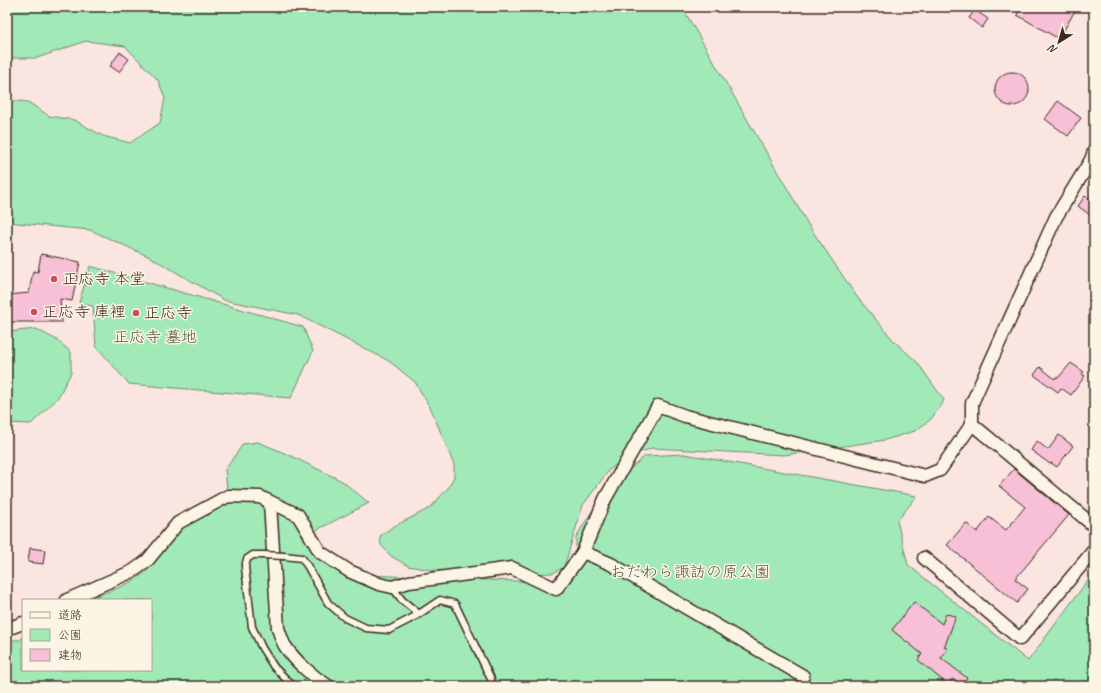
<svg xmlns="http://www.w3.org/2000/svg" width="1101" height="693" font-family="Caveat,'Klee One',sans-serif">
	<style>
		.green { fill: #a1eab8; stroke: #6e8a6b }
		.building { fill: #f7c0d7; stroke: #3b2a1e }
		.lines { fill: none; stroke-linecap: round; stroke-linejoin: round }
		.lane-casing { stroke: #3b2a1e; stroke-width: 9 }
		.street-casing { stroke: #3b2a1e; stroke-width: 15 }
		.lane { stroke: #fcf5e5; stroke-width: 6 }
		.street { stroke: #fcf5e5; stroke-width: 12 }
		.lane-bridge-casing { stroke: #3b2a1e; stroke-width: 9; stroke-linecap: butt }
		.lane-bridge { stroke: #fcf5e5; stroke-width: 6 }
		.poi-dot { fill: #d1495b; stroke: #fcf5e5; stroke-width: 1.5 }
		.labels { text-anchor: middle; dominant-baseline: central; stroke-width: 3; stroke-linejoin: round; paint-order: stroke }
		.poi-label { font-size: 16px; fill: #3b2a1e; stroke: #fcf5e5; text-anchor: start }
		.park-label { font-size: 16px; fill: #545a44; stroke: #fcf5e5 }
	</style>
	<rect width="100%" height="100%" fill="#fae5e1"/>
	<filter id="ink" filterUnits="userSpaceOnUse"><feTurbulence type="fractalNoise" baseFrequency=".025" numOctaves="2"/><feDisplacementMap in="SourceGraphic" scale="8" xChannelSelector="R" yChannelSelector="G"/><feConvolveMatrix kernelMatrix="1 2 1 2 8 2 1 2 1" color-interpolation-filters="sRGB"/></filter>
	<g filter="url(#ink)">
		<g class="green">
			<polygon points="7,7 682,7 809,226 857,297 894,341 917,362 944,400 941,406 930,420 915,431 885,440 784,455 652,448 625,458 609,470 583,505 564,567 553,573 529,574 432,570 408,566 391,556 381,545 380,536 391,528 430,508 448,488 454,477 454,465 446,445 431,409 415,382 389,361 298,315 224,300 150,257 90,230 7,222 7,100 28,102 49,116 74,120 103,136 130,143 160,123 165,98 158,80 125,46 86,41 37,58 7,58"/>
			<polygon points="90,266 303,327 313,351 291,398 129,384 96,346 93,306 79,303"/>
			<polygon points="36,329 57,340 71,352 71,373 57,399 31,424 7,423 7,332"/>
			<path d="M258,442L289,455L342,481L369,503L303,537L307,544L320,558L367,575L563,583L576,560V537L604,492L645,456L684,454L917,496L897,521L908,565L1028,661L1094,572V686H7V640H20L23,637V670H151V600H85C104,593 125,587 142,575C155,566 162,549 172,537C188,521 209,510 228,499L225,470L243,444Z"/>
		</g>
		<g class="building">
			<polygon points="1021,7 1077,7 1059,39 1017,15"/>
			<polygon points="975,10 988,19 982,28 969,18"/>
			<polygon points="120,52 129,59 119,72 110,66"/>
			<circle cx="1012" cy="89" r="17"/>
			<polygon points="1058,101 1081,118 1068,136 1045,119"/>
			<polygon points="1085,196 1094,202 1094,218 1078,206"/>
			<polygon points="41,254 80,262 72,301 60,299 62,322 7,322 7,295 29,293 33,271 38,272"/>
			<polygon points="1071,363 1084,372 1082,374 1085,376 1071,395 1061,388 1058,392 1034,375 1040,367 1055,379 1056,377 1058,378"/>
			<polygon points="1059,435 1073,446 1057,467 1051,463 1050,464 1031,450 1037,441 1048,450"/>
			<polygon points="1014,469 1069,515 1015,579 1028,589 1017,603 947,545 966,523 977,532 989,517 1006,530 1025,507 999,486"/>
			<polygon points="30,548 45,550 43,564 28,562"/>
			<polygon points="914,602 942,624 946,614 956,616 946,643 944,647 948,649 941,658 967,678 961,686 952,679 948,685 918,660 922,654 892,630"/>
		</g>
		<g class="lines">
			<g class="lane-casing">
				<g id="lane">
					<polyline points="263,555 253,555 247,559 245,567 252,627 262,648 274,667 293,686"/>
					<polyline points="284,556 302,558 308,567 328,603 345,618 366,628 389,630 416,616 440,600 455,604 491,679"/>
					<polyline points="392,587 402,600 419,614"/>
				</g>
			</g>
			<g class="street-casing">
				<g id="street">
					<polyline points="972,424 1094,526"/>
					<path d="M270,503L278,628C280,634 282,641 285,646C295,661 313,677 328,686"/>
					<polyline points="583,552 605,499 658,406 685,416 925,476 940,470 972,424 972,403 1056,217 1091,160 1094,151"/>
					<polyline points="924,558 1020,639 1094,550"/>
					<polyline points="67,600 133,571 147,561 178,523 228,496 260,497 298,515 320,552 349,571 379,584 392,587 409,582 512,568 556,589 583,552 611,564 803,676"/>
					<polyline points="7,629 23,623"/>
				</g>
			</g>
			<use href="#lane" class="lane"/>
			<use href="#street" class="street"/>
			<g class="lane-bridge-casing">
				<polyline id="lane-bridge" points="263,555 284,556"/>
			</g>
			<use href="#lane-bridge" class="lane-bridge"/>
		</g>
	</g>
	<g class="poi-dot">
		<circle cx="54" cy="279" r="4"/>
		<circle cx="34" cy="312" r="4"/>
		<circle cx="136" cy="313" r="4"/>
	</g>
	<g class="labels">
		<g class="poi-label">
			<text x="62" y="279">正応寺 本堂</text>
			<text x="42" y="312">正応寺 庫裡</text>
			<text x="144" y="313">正応寺</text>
		</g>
		<g class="park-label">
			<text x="155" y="337">正応寺 墓地</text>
			<text x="690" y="572">おだわら諏訪の原公園</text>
		</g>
	</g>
	<rect width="1101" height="693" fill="none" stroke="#fcf5e5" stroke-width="24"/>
	<rect x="12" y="12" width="1077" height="669" fill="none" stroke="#3b2a1e" stroke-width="1.5" filter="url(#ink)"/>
	<rect x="22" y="599" width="130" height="72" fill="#fcf5e5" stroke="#afa495"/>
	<rect x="30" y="612" width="20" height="6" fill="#fcf5e5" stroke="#afa495"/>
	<text x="58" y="619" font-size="12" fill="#3b2a1e">道路</text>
	<rect x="30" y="629" width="20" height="12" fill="#a1eab8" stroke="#afa495"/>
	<text x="58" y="639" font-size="12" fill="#3b2a1e">公園</text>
	<rect x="30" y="649" width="20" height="12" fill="#f7c0d7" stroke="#afa495"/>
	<text x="58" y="659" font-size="12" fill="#3b2a1e">建物</text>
	<g transform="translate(1059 42) rotate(217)" stroke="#fcf5e5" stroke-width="3" paint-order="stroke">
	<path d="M0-3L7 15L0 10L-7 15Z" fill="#3b2a1e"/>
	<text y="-6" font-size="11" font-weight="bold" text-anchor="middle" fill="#3b2a1e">N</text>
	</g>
</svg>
